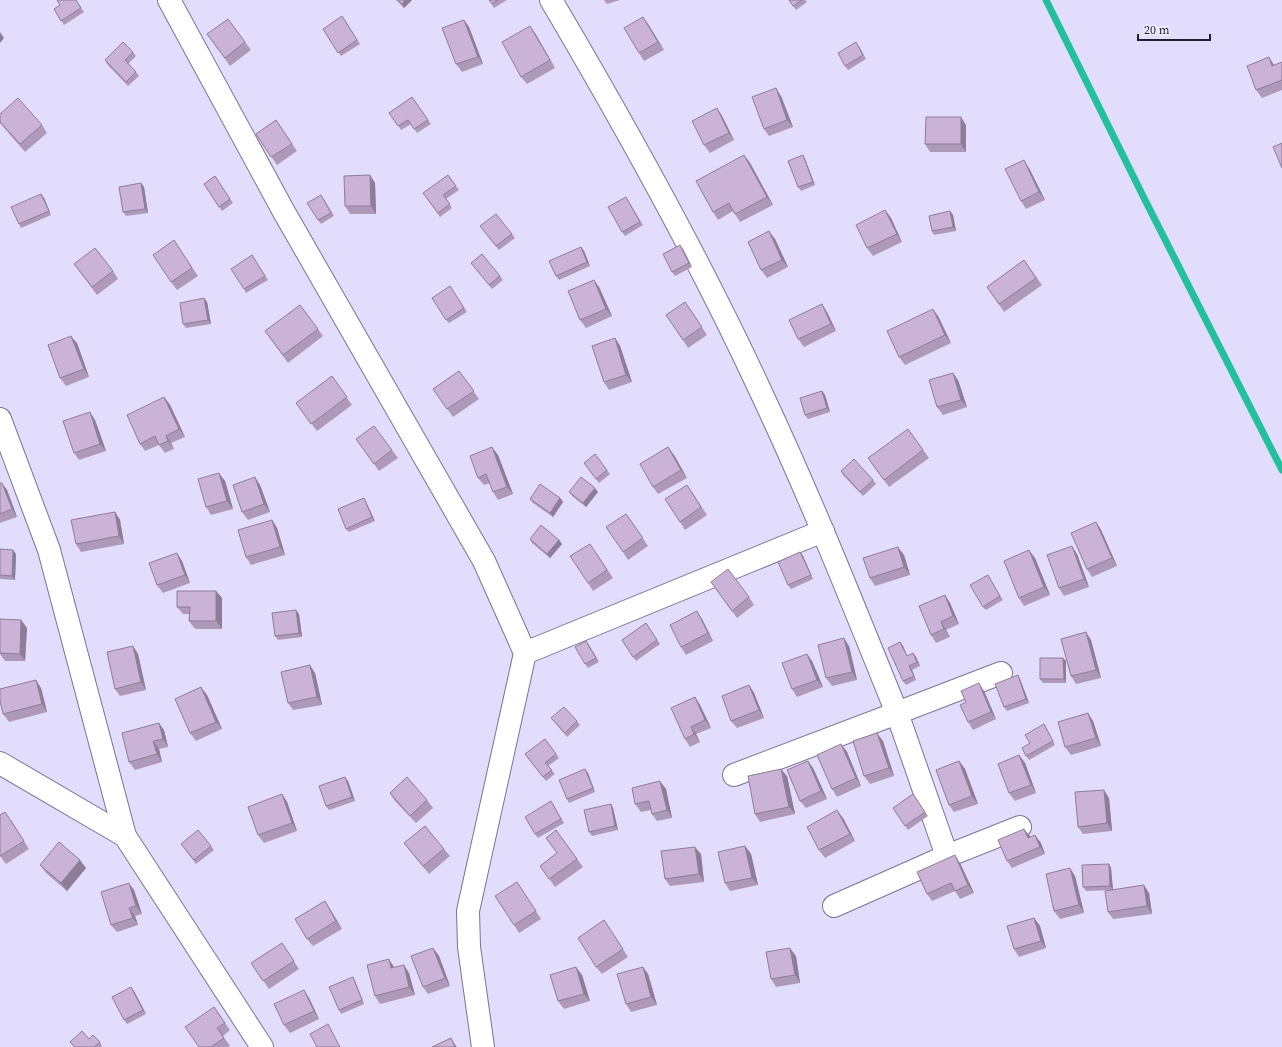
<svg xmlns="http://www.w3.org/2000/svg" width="1282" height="1047" font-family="'Source Serif 4',serif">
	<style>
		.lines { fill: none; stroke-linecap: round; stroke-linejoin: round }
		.stream { stroke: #24bf9d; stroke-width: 7 }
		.minor-casing { stroke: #797396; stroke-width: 24 }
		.minor { stroke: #fff; stroke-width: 22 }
		.wall { fill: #ae9ab8 }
		.shaded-wall { fill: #8d7d96 }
		.building { fill: #cab3d6; stroke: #8d7d96 }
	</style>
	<rect width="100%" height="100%" fill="#e3ddfd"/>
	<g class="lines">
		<polyline class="stream" points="1046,0 1145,200 1282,470"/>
		<g class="minor-casing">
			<g id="minor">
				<polyline points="169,0 284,212 484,561 525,653 468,911 469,947 483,1047"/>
				<path d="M551,0C626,127 698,256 760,390C810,496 853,604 897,713L734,775"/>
				<polyline points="0,419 49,550 125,836"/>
				<polyline points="525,653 823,531"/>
				<polyline points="0,763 125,836 262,1047"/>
				<polyline points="947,856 897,713 1001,673"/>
				<polyline points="834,906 947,856 1020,827"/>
			</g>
		</g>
		<use href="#minor" class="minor"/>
	</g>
	<g class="wall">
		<polygon points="76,0 84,12 64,25 54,9"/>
		<polygon points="396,0 412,0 404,8"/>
		<polygon points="489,0 507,0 494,8"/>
		<polygon points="604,0 620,0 607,4"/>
		<polygon points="789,0 805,0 807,2 796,10"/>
		<polygon points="228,19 251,50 230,66 207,34"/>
		<polygon points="345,20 360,44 341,56 323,29"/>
		<polygon points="464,20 469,27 483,64 462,72 456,64"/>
		<polygon points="648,24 664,50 644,61 639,53"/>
		<polygon points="535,33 555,68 527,84 521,77"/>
		<polygon points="859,46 866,59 848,70 845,66"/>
		<polygon points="133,52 136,56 128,64 136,72 139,76 128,86 107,64 105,60"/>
		<polygon points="1282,62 1282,90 1262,98 1256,90 1274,65"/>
		<polygon points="781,96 793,127 769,136 764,129"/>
		<polygon points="412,97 431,124 417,133 411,124 401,130 389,113"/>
		<polygon points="717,108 722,116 734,140 710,153 704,145"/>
		<polygon points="0,114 42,125 47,133 25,152 0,123"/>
		<polygon points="276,120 297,151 277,165 256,134"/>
		<polygon points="966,125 966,152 930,152 925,144"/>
		<polygon points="744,155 750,163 773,205 740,222 733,211 718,220 713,212"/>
		<polygon points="805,159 815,185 801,191 798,187"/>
		<polygon points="1029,168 1045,200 1026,209 1021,201"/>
		<polygon points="370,175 375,183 376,214 350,214 345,206"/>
		<polygon points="448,175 459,190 446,199 452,208 440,217 423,193"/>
		<polygon points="215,176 233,203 222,211 204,184"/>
		<polygon points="141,183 144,187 148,213 126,216 123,212"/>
		<polygon points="41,194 44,198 51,215 21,228 19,224"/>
		<polygon points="626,197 643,225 625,236 622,232"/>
		<polygon points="324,199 334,216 321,224 318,220"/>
		<polygon points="885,210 891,218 902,242 873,256 867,248"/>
		<polygon points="950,211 953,215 956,231 934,235 932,231"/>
		<polygon points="483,230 512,234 515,238 499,250"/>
		<polygon points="775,239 788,267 767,278 761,270"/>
		<polygon points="174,240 198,276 177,290 171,282"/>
		<polygon points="581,247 584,251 590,266 559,280 556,276"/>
		<polygon points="683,249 692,267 675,276 672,272"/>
		<polygon points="252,255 268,280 246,293 244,289"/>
		<polygon points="1024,260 1042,285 1004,312 987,287"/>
		<polygon points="471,263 500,276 503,280 492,289"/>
		<polygon points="74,264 113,271 118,279 97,295"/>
		<polygon points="450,286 467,312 449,323 446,320"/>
		<polygon points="599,287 612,316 586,328 580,320"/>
		<polygon points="204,298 207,302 211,324 186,328 183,324"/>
		<polygon points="690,309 707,335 688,348 683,340"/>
		<polygon points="827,312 836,331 804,347 798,339"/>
		<polygon points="938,316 951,343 905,365 899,357"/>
		<polygon points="318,329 323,336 288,363 265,331"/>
		<polygon points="615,338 620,346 632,382 609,390 604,382"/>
		<polygon points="77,343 89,377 66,386 60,378"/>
		<polygon points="459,371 479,399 453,417 433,389"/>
		<polygon points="332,376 352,405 317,431 296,403"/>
		<polygon points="958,380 967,407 943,415 937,407"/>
		<polygon points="822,391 825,395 830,412 808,419 805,415"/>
		<polygon points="164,397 170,405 185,437 171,443 174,449 165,453 159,445 145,451 140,444"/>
		<polygon points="95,420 106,451 79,460 74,453"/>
		<polygon points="908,429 929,458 889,487 868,458"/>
		<polygon points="356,439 392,450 398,458 379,471"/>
		<polygon points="498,455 513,494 498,500 493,492 490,483 484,485 478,478"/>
		<polygon points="674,455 687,478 658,494 653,487"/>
		<polygon points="584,463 607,470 610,474 599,483"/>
		<polygon points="841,471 873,480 876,484 863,496 843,475"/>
		<polygon points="225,481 233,509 211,515 206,507"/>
		<polygon points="0,483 7,490 17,517 0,523"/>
		<polygon points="260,485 270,512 248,520 242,512"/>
		<polygon points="569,492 598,492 586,507 572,496"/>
		<polygon points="692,492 707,515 685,530 680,522"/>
		<polygon points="560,498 563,502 553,517 533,503 530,499"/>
		<polygon points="366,502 375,521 349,532 346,529"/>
		<polygon points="115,512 120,520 124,544 81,552 76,544"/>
		<polygon points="626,514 648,546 628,560 623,552"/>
		<polygon points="272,520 277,528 285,555 251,565 246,557"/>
		<polygon points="1096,522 1101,530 1117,566 1092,577 1087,569"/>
		<polygon points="530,539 559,540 562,544 550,558 532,543"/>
		<polygon points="0,549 16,554 15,580 0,579"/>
		<polygon points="595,551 613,578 593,591 588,583"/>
		<polygon points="800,552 803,556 813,579 791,589 788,585"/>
		<polygon points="1077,554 1089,587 1064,596 1059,588"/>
		<polygon points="904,555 910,575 875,586 870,578"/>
		<polygon points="1035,558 1050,595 1024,606 1019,598"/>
		<polygon points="182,561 190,583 163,593 157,585"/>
		<polygon points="990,579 1003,600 986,610 983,607"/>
		<polygon points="711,582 749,597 754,605 737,618"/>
		<polygon points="216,591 222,598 222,629 195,629 189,621 189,614 183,614 177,607"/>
		<polygon points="945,595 950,603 959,624 946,630 950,637 936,643 931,635"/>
		<polygon points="299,614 302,637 278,640 275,636"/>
		<polygon points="702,619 713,641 686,655 681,647"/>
		<polygon points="21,620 27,628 25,661 5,661 0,654 0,630"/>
		<polygon points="646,623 660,644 636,661 622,640"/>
		<polygon points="1091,640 1101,678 1076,684 1071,676"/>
		<polygon points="586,641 599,662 588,668 585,664"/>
		<polygon points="900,642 903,646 907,656 913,653 916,657 920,666 912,670 916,680 906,685 903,681"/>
		<polygon points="133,646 138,654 146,690 120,696 115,689"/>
		<polygon points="849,646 857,680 832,686 826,678"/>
		<polygon points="1063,658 1066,661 1066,683 1043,683 1040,679"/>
		<polygon points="812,661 823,687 797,697 792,689"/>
		<polygon points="315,673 322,705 293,710 288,703"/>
		<polygon points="1020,679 1029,703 1007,711 1004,707"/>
		<polygon points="749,685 754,693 764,718 737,728 731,721"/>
		<polygon points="41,688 47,712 9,722 3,714"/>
		<polygon points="984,691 996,719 973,730 968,722 966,702"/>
		<polygon points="207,695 222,729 196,741 190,733"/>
		<polygon points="695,697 700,705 711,728 696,734 700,742 690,747 685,739"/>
		<polygon points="551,718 577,721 580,725 567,737"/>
		<polygon points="1093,721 1101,746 1071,755 1065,747"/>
		<polygon points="1044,724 1055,745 1029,760 1026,756 1030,743"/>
		<polygon points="164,730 168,747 159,749 162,762 135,770 129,762"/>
		<polygon points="545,739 559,758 548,766 555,774 546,781 525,754"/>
		<polygon points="883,741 894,776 870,784 864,776"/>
		<polygon points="841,744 847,752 861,786 837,797 832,789"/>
		<polygon points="1019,755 1025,763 1036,793 1015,801 1009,793"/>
		<polygon points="808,761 813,768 827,799 806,808 800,801"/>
		<polygon points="959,761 965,769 978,804 954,812 949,805"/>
		<polygon points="585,769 588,773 595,792 569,803 567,799"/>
		<polygon points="787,776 795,814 760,822 755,814"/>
		<polygon points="348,781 355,801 329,810 326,806"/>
		<polygon points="666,789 672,818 657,821 652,814 651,810 641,812 635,804"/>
		<polygon points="390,793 427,800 433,808 416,823 395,801"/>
		<polygon points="282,794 287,802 297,831 264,843 258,835"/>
		<polygon points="913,794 928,816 908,830 893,808"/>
		<polygon points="1109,798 1112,831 1083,834 1078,827"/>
		<polygon points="551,801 564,823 538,838 535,834"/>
		<polygon points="611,804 613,808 618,830 592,836 589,832"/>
		<polygon points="843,818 855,841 825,858 819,850"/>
		<polygon points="11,820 29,849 6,864 0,856"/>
		<polygon points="556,830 583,867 555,887 540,866 557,853"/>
		<polygon points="404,843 444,849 450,856 429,874 410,851"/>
		<polygon points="1041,843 1045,854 1012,868 1007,861"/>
		<polygon points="211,846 214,850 196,864 184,848"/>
		<polygon points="745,846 751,854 758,885 730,891 725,883"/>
		<polygon points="701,854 704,882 670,886 665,879"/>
		<polygon points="960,863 974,893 960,899 955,891 932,901 927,894"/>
		<polygon points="1109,864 1111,868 1113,890 1086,891 1083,887"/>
		<polygon points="40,865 86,868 67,891 46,873"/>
		<polygon points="1075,876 1084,913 1060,919 1054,911"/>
		<polygon points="134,890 142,914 135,916 138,925 117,932 111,925"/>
		<polygon points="522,890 541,919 519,933 514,925"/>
		<polygon points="1149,893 1152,914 1113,919 1108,912"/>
		<polygon points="330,909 342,929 313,946 307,939"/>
		<polygon points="1034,918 1040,926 1046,948 1019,957 1014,949"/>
		<polygon points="604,920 628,957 602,974 596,967"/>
		<polygon points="282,943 299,969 269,989 251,963"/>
		<polygon points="433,948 439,956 450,986 428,994 423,987"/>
		<polygon points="796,956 800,983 776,987 771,979"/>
		<polygon points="643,967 648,974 657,1005 631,1012 626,1004"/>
		<polygon points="409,973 415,995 380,1004 375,996"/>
		<polygon points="582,975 590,1001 564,1009 558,1001"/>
		<polygon points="355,981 364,1004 341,1014 339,1010"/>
		<polygon points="134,991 146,1014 127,1024 124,1020"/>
		<polygon points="309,998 319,1019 290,1033 284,1025"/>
		<polygon points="214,1007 230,1030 223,1036 230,1046 228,1047 199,1047"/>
		<polygon points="89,1039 100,1042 102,1046 101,1047 74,1047 70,1042"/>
	</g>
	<g class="shaded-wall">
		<polygon points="405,0 412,0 404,8 402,4"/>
		<polygon points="643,17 648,24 664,50 658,42"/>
		<polygon points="464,20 469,27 483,64 478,57"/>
		<polygon points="530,26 535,33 555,68 550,60"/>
		<polygon points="0,32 4,38 0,43"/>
		<polygon points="1269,57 1274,65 1272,66"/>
		<polygon points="776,88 781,96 793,127 787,120"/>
		<polygon points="717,108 722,116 734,140 729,133"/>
		<polygon points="961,117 966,125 966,152 961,144"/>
		<polygon points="744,155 750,163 773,205 767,197"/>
		<polygon points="803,155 805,159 815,185 813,182"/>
		<polygon points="1024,160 1029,168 1045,200 1039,192"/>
		<polygon points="370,175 375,183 376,214 371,206"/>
		<polygon points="141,183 144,187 148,213 145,209"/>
		<polygon points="41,194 44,198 51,215 49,211"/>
		<polygon points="885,210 891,218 902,242 897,234"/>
		<polygon points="950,211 953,215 956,231 953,227"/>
		<polygon points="769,231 775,239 788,267 782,260"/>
		<polygon points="680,245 683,249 692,267 689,263"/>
		<polygon points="581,247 584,251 590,266 587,262"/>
		<polygon points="594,280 599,287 612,316 606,309"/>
		<polygon points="204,298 207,302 211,324 208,320"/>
		<polygon points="822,304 827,312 836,331 831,324"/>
		<polygon points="933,309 938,316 951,343 945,335"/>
		<polygon points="71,336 77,343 89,377 84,369"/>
		<polygon points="615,338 620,346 632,382 626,375"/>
		<polygon points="953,373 958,380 967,407 961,400"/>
		<polygon points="822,391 825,395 830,412 827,408"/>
		<polygon points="164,397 170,405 185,437 179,429"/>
		<polygon points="90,412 95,420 106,451 100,444"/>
		<polygon points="166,436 171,443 174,449 168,441"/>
		<polygon points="492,447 498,455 513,494 507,487"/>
		<polygon points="668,447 674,455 687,478 681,470"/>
		<polygon points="219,473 225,481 233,509 227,501"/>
		<polygon points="255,477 260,485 270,512 264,504"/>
		<polygon points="2,483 7,490 17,517 12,509"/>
		<polygon points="595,488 598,492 586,507 583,503"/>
		<polygon points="364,498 366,502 375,521 372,517"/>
		<polygon points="560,498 563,502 553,517 550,513"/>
		<polygon points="115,512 120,520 124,544 119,536"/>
		<polygon points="272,520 277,528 285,555 280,547"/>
		<polygon points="1096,522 1101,530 1117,566 1112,558"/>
		<polygon points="559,540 562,544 550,558 547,554"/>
		<polygon points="1072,546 1077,554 1089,587 1084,579"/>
		<polygon points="898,547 904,555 910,575 904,567"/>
		<polygon points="13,550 16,554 15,580 12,576"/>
		<polygon points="1029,550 1035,558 1050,595 1044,587"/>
		<polygon points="800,552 803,556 813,579 811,575"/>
		<polygon points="177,553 182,561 190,583 185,575"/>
		<polygon points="216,591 222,598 222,629 216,621"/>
		<polygon points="945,595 950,603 959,624 953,616"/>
		<polygon points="296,610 299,614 302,637 299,633"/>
		<polygon points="697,611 702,619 713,641 708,633"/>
		<polygon points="21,620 27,628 25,661 20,654"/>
		<polygon points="941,622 946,630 950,637 944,629"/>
		<polygon points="1086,632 1091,640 1101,678 1096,670"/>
		<polygon points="844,638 849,646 857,680 852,672"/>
		<polygon points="586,641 589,645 599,662 596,658"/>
		<polygon points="900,642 903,646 909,660"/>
		<polygon points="133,646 138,654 146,690 141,682"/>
		<polygon points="913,653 916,657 920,666 917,662"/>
		<polygon points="807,654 812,661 823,687 817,680"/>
		<polygon points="1063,658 1066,661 1066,683 1064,679"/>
		<polygon points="310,665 315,673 322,705 317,697"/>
		<polygon points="909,666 912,670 916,680"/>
		<polygon points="1018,675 1020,679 1029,703 1026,699"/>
		<polygon points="36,680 41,688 47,712 42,704"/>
		<polygon points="979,683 984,691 996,719 991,712"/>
		<polygon points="749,685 754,693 764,718 759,710"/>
		<polygon points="201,687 207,695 222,729 216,722"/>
		<polygon points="695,697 700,705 711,728 705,720"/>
		<polygon points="1088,713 1093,721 1101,746 1096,738"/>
		<polygon points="159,723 164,730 168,747 163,739"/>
		<polygon points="691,727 696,734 700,742 694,734"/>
		<polygon points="877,733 883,741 894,776 889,768"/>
		<polygon points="153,741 159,749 162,762 157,754"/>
		<polygon points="841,744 847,752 861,786 856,778"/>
		<polygon points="1019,755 1025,763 1036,793 1031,785"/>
		<polygon points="808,761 813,768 827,799 821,791"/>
		<polygon points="959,761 965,769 978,804 972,796"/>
		<polygon points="585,769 588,773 595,792 593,788"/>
		<polygon points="781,769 787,776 795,814 789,807"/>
		<polygon points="345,777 348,781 355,801 352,797"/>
		<polygon points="660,781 666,789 672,818 667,810"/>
		<polygon points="1104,790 1109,798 1112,831 1107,823"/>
		<polygon points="282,794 287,802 297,831 292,823"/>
		<polygon points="611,804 613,808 618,830 615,826"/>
		<polygon points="837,810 843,818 855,841 850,834"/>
		<polygon points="1024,829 1030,836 1034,846 1028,838"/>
		<polygon points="1035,835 1041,843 1045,854 1040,847"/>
		<polygon points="745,846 751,854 758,885 752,878"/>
		<polygon points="695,847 701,854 704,882 699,874"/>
		<polygon points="955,855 960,863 974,893 968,885"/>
		<polygon points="80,860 86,868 67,891 61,883"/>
		<polygon points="1109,864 1111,868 1113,890 1110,886"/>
		<polygon points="1070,868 1075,876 1084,913 1079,905"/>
		<polygon points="129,883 134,890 142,914 136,906"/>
		<polygon points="1144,885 1149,893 1152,914 1147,906"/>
		<polygon points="325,901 330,909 342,929 336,921"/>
		<polygon points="129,908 135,916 138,925 133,918"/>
		<polygon points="1034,918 1040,926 1046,948 1041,941"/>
		<polygon points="433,948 439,956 450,986 445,978"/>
		<polygon points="790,948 796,956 800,983 795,975"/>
		<polygon points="389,959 394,967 397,976 391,968"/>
		<polygon points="404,965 409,973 415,995 409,987"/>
		<polygon points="576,967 582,975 590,1001 584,994"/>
		<polygon points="643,967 648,974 657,1005 651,997"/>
		<polygon points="353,977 355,981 364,1004 362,1000"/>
		<polygon points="131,987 134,991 146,1014 143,1010"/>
		<polygon points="304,990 309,998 319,1019 314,1011"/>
		<polygon points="451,1038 456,1046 457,1047 455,1047"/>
	</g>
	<g class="building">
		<polygon points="57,0 76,0 81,8 61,21 54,9 60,5"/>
		<polygon points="398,0 405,0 402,4"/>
		<polygon points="489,0 498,0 492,4"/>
		<polygon points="789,0 802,0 793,6"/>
		<polygon points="342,16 357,40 338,53 323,29"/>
		<polygon points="643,17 658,42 639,53 624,28"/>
		<polygon points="228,19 245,42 225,58 207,34"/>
		<polygon points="464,20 478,57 456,64 442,28"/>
		<polygon points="530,26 550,60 521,77 502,42"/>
		<polygon points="123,42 133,52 125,60 136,72 126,82 105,60"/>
		<polygon points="856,42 863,55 845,66 838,53"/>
		<polygon points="1269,57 1272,66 1282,62 1282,80 1256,90 1247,66"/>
		<polygon points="776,88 787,120 764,129 752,97"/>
		<polygon points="412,97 428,120 414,129 408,120 398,126 389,113"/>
		<polygon points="18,98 42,125 20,144 0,122 0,114"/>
		<polygon points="717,108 729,133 704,145 692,121"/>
		<polygon points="926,117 961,117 961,144 925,144"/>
		<polygon points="276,120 292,144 271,157 256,134"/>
		<polygon points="1282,143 1282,168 1273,147"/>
		<polygon points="744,155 767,197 735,214 729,203 713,212 696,181"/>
		<polygon points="803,155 813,182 798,187 788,161"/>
		<polygon points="1024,160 1039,192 1021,201 1005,169"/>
		<polygon points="370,175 371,206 345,206 344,176"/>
		<polygon points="448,175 456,186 443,195 450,204 438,213 423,193"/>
		<polygon points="215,176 230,199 219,207 204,184"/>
		<polygon points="141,183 145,209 123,212 119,187"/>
		<polygon points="41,194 49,211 19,224 11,207"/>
		<polygon points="321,195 331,213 318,220 307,203"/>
		<polygon points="626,197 640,222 622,232 608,207"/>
		<polygon points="885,210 897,234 867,248 856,225"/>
		<polygon points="950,211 953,227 932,231 929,216"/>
		<polygon points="496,214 512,234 496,246 480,226"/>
		<polygon points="769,231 782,260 761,270 748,242"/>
		<polygon points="174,240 192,268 171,282 153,255"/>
		<polygon points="680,245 689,263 672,272 663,254"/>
		<polygon points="581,247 587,262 556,276 549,261"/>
		<polygon points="95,248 113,271 92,287 74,264"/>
		<polygon points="482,254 500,276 489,285 471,263"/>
		<polygon points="252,255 265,276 244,289 231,269"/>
		<polygon points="1024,260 1036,278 999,304 987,287"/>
		<polygon points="594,280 606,309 580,320 568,291"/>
		<polygon points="450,286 464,308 446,320 432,298"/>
		<polygon points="204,298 208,320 183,324 180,303"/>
		<polygon points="685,302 702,327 683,340 666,315"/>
		<polygon points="822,304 831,324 798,339 789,320"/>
		<polygon points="300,305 318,329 283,355 265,331"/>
		<polygon points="933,309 945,335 899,357 887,331"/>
		<polygon points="71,336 84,369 60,378 48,345"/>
		<polygon points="615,338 626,375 604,382 592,346"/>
		<polygon points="459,371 474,391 447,409 433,389"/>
		<polygon points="953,373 961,400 937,407 929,380"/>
		<polygon points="332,376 347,397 311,424 296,403"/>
		<polygon points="822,391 827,408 805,415 800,398"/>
		<polygon points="164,397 179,429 166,436 168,441 159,445 155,436 140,444 127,415"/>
		<polygon points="90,412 100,444 74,453 63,421"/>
		<polygon points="374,426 392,450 374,464 356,439"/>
		<polygon points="908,429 923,450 884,480 868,458"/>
		<polygon points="492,447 507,487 493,492 486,474 478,478 470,456"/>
		<polygon points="668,447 681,470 653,487 640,464"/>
		<polygon points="595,454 607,470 596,479 584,463"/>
		<polygon points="854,459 873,480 860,492 841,471"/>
		<polygon points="219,473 227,501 206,507 198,479"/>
		<polygon points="255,477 264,504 242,512 233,485"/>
		<polygon points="581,477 595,488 583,503 569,492"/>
		<polygon points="0,483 2,483 12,509 0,514"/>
		<polygon points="540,484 560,498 550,513 530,499"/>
		<polygon points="687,485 701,507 680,522 665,499"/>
		<polygon points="364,498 372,517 346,529 338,509"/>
		<polygon points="115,512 119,536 76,544 71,520"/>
		<polygon points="626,514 643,538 623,552 606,527"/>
		<polygon points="272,520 280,547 246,557 238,530"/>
		<polygon points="1096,522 1112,558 1087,569 1071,533"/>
		<polygon points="541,525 559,540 547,554 530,539"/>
		<polygon points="590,544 607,570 588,583 570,556"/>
		<polygon points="1072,546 1084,579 1059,588 1047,555"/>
		<polygon points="898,547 904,567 870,578 863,558"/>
		<polygon points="0,549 13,550 12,576 0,575"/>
		<polygon points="1029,550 1044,587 1019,598 1004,561"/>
		<polygon points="800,552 811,575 788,585 778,562"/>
		<polygon points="177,553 185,575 157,585 149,563"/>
		<polygon points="728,569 749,597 732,611 711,582"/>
		<polygon points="988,575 1000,596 983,607 970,585"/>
		<polygon points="177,591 216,591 216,621 189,621 190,607 177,607"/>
		<polygon points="945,595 953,616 941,622 944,629 931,635 919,606"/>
		<polygon points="296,610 299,633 275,636 272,613"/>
		<polygon points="697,611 708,633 681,647 670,625"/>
		<polygon points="0,619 21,620 20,654 0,653"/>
		<polygon points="646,623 657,640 633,657 622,640"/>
		<polygon points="1086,632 1096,670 1071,676 1061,639"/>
		<polygon points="844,638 852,672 826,678 818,645"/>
		<polygon points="586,641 596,658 585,664 575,647"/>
		<polygon points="900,642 907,656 913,653 917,662 909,666 914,676 903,681 888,648"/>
		<polygon points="133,646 141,682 115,689 107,652"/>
		<polygon points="807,654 817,680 792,689 782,663"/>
		<polygon points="1040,658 1063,658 1064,679 1040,679"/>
		<polygon points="310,665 317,697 288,703 281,672"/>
		<polygon points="1018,675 1026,699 1004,707 995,684"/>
		<polygon points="36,680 42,704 3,714 0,701 0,689"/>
		<polygon points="979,683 991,712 968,722 960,705 966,702 961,691"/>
		<polygon points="749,685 759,710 731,721 722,696"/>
		<polygon points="201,687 216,722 190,733 175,699"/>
		<polygon points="695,697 705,720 691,727 694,734 685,739 671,708"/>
		<polygon points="564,707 577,721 565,733 551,718"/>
		<polygon points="1088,713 1096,738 1065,747 1058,722"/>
		<polygon points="159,723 163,739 153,741 157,754 129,762 122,733"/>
		<polygon points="1044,724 1053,741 1026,756 1022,748 1030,743 1025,735"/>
		<polygon points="877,733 889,768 864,776 853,741"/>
		<polygon points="545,739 556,754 545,763 552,770 543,777 525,754"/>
		<polygon points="841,744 856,778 832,789 817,755"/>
		<polygon points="1019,755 1031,785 1009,793 998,764"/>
		<polygon points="808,761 821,791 800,801 787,770"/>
		<polygon points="959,761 972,796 949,805 936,770"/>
		<polygon points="585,769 593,788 567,799 559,780"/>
		<polygon points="781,769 789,807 755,814 748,776"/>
		<polygon points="345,777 352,797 326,806 319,786"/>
		<polygon points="407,777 427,800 410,816 390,793"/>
		<polygon points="660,781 667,810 652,814 649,801 635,804 632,788"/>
		<polygon points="1104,790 1107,823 1078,827 1075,792"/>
		<polygon points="282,794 292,823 258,835 248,807"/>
		<polygon points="913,794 925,812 905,826 893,808"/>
		<polygon points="551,801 561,819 535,834 525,817"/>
		<polygon points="611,804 615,826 589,832 584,810"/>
		<polygon points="837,810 850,834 819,850 807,827"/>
		<polygon points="5,812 24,841 0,856 0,815"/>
		<polygon points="425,826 444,849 423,866 404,843"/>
		<polygon points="1024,829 1028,838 1035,835 1040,847 1007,861 998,840"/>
		<polygon points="198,830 211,846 194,860 181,844"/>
		<polygon points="556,830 577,859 549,879 540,866 557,853 546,838"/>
		<polygon points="59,842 80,860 61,883 40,865"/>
		<polygon points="745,846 752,878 725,883 718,852"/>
		<polygon points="695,847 699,874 665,879 661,851"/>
		<polygon points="955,855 968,885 955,891 951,883 927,894 917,872"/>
		<polygon points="1109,864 1110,886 1083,887 1082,865"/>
		<polygon points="1070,868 1079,905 1054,911 1046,874"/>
		<polygon points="517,882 536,911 514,925 495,896"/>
		<polygon points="129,883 136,906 129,908 133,918 111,925 101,892"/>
		<polygon points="1144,885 1147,906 1108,912 1105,891"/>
		<polygon points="325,901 336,921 307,939 295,919"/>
		<polygon points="1034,918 1041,941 1014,949 1007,926"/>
		<polygon points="604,920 623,949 596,967 578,938"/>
		<polygon points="282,943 294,961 263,981 251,963"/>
		<polygon points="433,948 445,978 423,987 411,956"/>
		<polygon points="790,948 795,975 771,979 766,952"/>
		<polygon points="389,959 391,968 404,965 409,987 375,996 367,965"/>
		<polygon points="576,967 584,994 558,1001 550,975"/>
		<polygon points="643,967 651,997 626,1004 617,974"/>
		<polygon points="353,977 362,1000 339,1010 329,987"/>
		<polygon points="131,987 143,1010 124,1020 112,997"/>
		<polygon points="304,990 314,1011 284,1025 274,1004"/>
		<polygon points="214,1007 225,1023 217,1028 224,1038 211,1047 199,1047 185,1027"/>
		<polygon points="328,1024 340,1047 317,1047 310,1034"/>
		<polygon points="82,1031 89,1039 93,1035 100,1042 94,1047 75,1047 70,1042"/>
		<polygon points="451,1038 455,1047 432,1047"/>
	</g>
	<path d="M1138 34v6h72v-6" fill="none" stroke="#1f1d2b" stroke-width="2"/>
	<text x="1144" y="34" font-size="12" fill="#1f1d2b" stroke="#efedfd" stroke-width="3" paint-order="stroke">20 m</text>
</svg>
